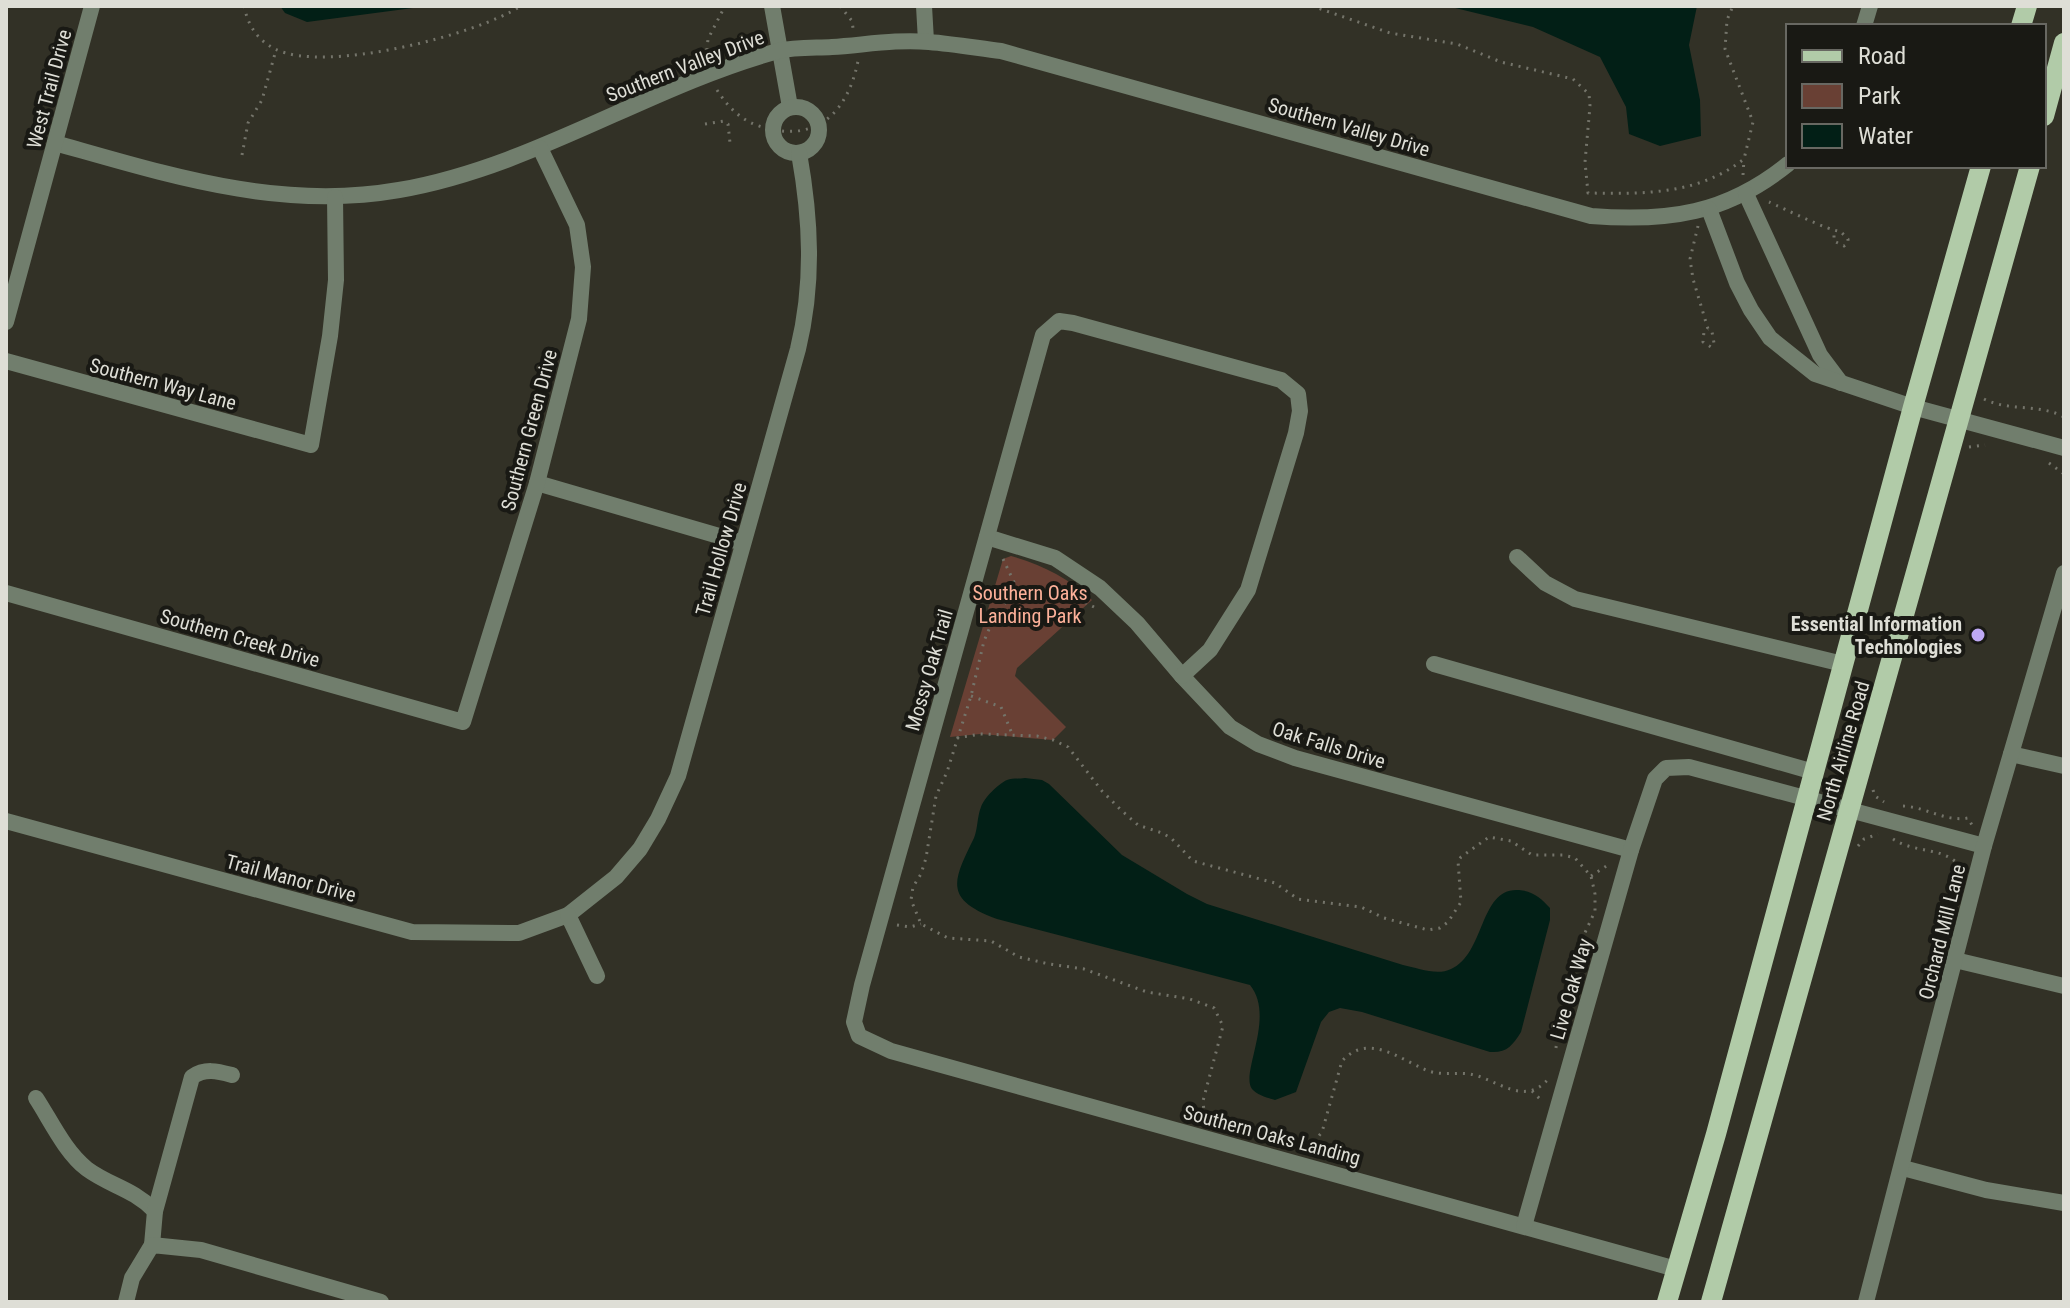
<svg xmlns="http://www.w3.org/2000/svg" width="2070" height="1308" font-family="'Roboto Condensed',sans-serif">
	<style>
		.green { fill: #694034 }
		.water { fill: #021f16 }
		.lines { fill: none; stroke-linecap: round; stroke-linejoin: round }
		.path { stroke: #74746a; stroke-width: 3; stroke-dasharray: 2 6; stroke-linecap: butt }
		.minor { stroke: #717e6d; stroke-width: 16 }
		.major { stroke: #b1cba8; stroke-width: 20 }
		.poi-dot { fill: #bfa9f4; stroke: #191914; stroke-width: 3 }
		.labels { text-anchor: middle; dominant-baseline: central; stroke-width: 8; stroke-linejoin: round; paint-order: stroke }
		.street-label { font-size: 20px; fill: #deded6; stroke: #191914 }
		.park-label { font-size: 20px; fill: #fdb19a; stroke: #191914 }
		.poi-label { font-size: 20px; font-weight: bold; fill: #deded6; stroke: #191914; text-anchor: end }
	</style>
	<rect width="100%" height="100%" fill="#323126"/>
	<path class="green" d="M1011,556C1043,565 1068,578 1092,600L1017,668L1015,676L1066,727L1053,740L980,734L950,737L1003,559Z"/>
	<g class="water">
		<polygon points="280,6 428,6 307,22 285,13"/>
		<polygon points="1447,6 1697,6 1689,45 1700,100 1701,136 1660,146 1629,134 1626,107 1600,57 1533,27"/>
		<path d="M1025,778L1042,780L1049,784L1122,855L1187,894L1207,904L1403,965C1418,968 1437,976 1451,969C1486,953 1479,887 1519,890C1533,891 1541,898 1550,908V920L1521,1032C1512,1046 1507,1053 1490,1052L1362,1012L1340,1008L1329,1012L1321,1022L1296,1092L1275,1100C1268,1098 1257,1095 1252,1089C1240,1073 1276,1017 1250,985L997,919C943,899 953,881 974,838C978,828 977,817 981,807C984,798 998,784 1007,780C1012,778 1020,779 1025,778Z"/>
	</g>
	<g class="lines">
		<g class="path">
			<path d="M244,6C248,25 257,40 275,49C325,74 476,35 521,6"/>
			<polyline points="840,6 852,21 853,28"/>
			<path d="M1312,6L1390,33L1457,44L1501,62L1573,79L1589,94L1590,106L1585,162L1588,193C1644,194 1698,195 1744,159L1753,122L1725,49L1727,20L1733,6"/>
			<polyline points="706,58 708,39 725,6"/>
			<path d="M717,90C729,109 744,123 766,128C818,142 848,111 858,61"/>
			<polyline points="705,124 724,121 728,124 730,143"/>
			<polyline points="242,155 248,123 262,100 276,50"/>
			<polyline points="1743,175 1744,159"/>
			<path d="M1769,202C1783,208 1831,232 1840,231L1848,239V243L1844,246L1834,241V232"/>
			<polyline points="1698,226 1690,259 1693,279 1708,329 1712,332 1714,343 1711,347 1703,342 1704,331 1708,329"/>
			<path d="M1984,399C2010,412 2038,403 2064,417"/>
			<polyline points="1969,447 1985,445"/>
			<polyline points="2049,463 2064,474"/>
			<polyline points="1003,559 1024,603"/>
			<polyline points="1094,607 1072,596 1032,588 1018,592 1006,602 993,620 984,641 971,696 947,772 936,796 926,858 921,874 913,887 911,900 921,924 948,938 991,941 1019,957 1049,964 1084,969 1147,992 1190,999 1214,1008 1223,1026 1203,1101 1204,1111 1215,1123"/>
			<polyline points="971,696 1001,707 1013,736"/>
			<polyline points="957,738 980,734 1037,736 1053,740 1068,747 1102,791 1121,810 1138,825 1162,833 1171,838 1193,861 1275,883 1298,899 1361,907 1384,918 1428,930 1440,928 1448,922 1461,902 1458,861 1461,857 1489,837 1511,841 1532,855 1563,855 1575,858 1591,876 1595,894 1595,911 1583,937 1577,973"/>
			<polyline points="1873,790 1875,796 1884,802"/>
			<path d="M1903,806C1926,807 1945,822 1968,818L1972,825"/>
			<path d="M1893,839C1914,853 1940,847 1957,863L1956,873"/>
			<polyline points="1858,846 1864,839 1878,834"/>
			<polyline points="1591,876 1611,863"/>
			<polyline points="897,925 910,927 921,924"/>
			<polyline points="1556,1048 1559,1017 1572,996"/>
			<polyline points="1532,1091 1543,1102"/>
			<path d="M1299,1147L1314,1142L1322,1132L1342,1061C1368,1033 1398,1058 1426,1070C1440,1076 1455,1072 1470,1074C1497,1079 1525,1108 1549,1078"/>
		</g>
		<g class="minor">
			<polyline points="772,6 790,107"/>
			<polyline points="924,6 926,41"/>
			<polyline points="1864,26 1870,6"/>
			<circle cx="796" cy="130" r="23"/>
			<path d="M55,143C169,175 279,211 399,190C533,167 647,87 778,51C795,47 815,48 832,47C864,45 897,39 929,42C953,44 977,48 1001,51L1591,216C1668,222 1726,214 1788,164"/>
			<polyline points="1746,194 1820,355 1841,383"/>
			<polyline points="1709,209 1737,283 1751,310 1770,338 1815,374 1913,407 2064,448"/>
			<polyline points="6,322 92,6"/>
			<polyline points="6,361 311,445 330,336 336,280 335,197"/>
			<polyline points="537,483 743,543"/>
			<polyline points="987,537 1055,558 1100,588 1137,623 1182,676 1230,727 1258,744 1295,758 1631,850"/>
			<polyline points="1517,557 1545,583 1575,599 1843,664"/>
			<polyline points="6,593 463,722 537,483 579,319 583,267 577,225 540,148"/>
			<polyline points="1434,664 1814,772"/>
			<polyline points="1182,676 1210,650 1248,590 1296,433 1300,411 1298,394 1281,380 1073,323 1059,321 1043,335 862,985 854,1022 859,1036 891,1051 1676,1269"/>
			<polyline points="2011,754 2064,766"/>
			<path d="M6,821L412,932L519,933L568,915L616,877L640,849L658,819L678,776L798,349C814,283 811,220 799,153"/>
			<polyline points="568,915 597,976"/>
			<polyline points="1955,960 2064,986"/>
			<path d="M36,1098C51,1121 65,1152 87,1169C110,1186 132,1188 155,1211"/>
			<polyline points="1903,1168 1986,1190 2064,1203"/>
			<polyline points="1524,1226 1631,850 1655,779 1666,768 1689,767 1984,846"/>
			<path d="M152,1245L155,1211L192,1077C205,1068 217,1071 232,1075"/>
			<polyline points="126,1302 132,1278 152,1245 201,1250 381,1302"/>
			<polyline points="1866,1302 1984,846 2064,573"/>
		</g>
		<g class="major">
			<polyline points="2021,26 2027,6"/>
			<polyline points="2044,116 2064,43"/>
			<polyline points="1667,1302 1716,1134 1913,407 1981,166"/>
			<polyline points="1711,1302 2030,166"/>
		</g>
	</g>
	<circle class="poi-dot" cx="1978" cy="635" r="8"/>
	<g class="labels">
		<g class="street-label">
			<text transform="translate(685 66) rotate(-21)">Southern Valley Drive</text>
			<text transform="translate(49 89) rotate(-75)">West Trail Drive</text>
			<text transform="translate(1349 127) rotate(16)">Southern Valley Drive</text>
			<text transform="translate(163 384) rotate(15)">Southern Way Lane</text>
			<text transform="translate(529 430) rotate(-75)">Southern Green Drive</text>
			<text transform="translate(721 549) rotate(-74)">Trail Hollow Drive</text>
			<text transform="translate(240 638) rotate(16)">Southern Creek Drive</text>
			<text transform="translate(929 670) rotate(-74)">Mossy Oak Trail</text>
			<text transform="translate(1329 745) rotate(17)">Oak Falls Drive</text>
			<text transform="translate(1843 751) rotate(-74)">North Airline Road</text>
			<text transform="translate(291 878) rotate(15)">Trail Manor Drive</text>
			<text transform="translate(1942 932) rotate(-76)">Orchard Mill Lane</text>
			<text transform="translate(1571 989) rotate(-74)">Live Oak Way</text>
			<text transform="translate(1272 1135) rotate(15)">Southern Oaks Landing</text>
		</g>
		<g class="park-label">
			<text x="1030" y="593">Southern Oaks<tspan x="1030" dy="23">Landing Park</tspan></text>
		</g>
		<g class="poi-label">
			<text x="1962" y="624">Essential Information<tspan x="1962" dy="23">Technologies</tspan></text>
		</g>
	</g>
	<rect width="2070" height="1308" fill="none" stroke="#deded6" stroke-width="16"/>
	<rect x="1786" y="24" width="260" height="144" fill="#191914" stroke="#686862" stroke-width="2"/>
	<rect x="1802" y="50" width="40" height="12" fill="#b1cba8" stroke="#686862" stroke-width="2"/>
	<text x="1858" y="64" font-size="24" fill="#deded6">Road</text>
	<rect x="1802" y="84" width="40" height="24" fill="#694034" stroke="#686862" stroke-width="2"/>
	<text x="1858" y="104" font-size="24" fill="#deded6">Park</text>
	<rect x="1802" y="124" width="40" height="24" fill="#021f16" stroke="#686862" stroke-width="2"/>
	<text x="1858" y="144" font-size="24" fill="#deded6">Water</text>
</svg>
